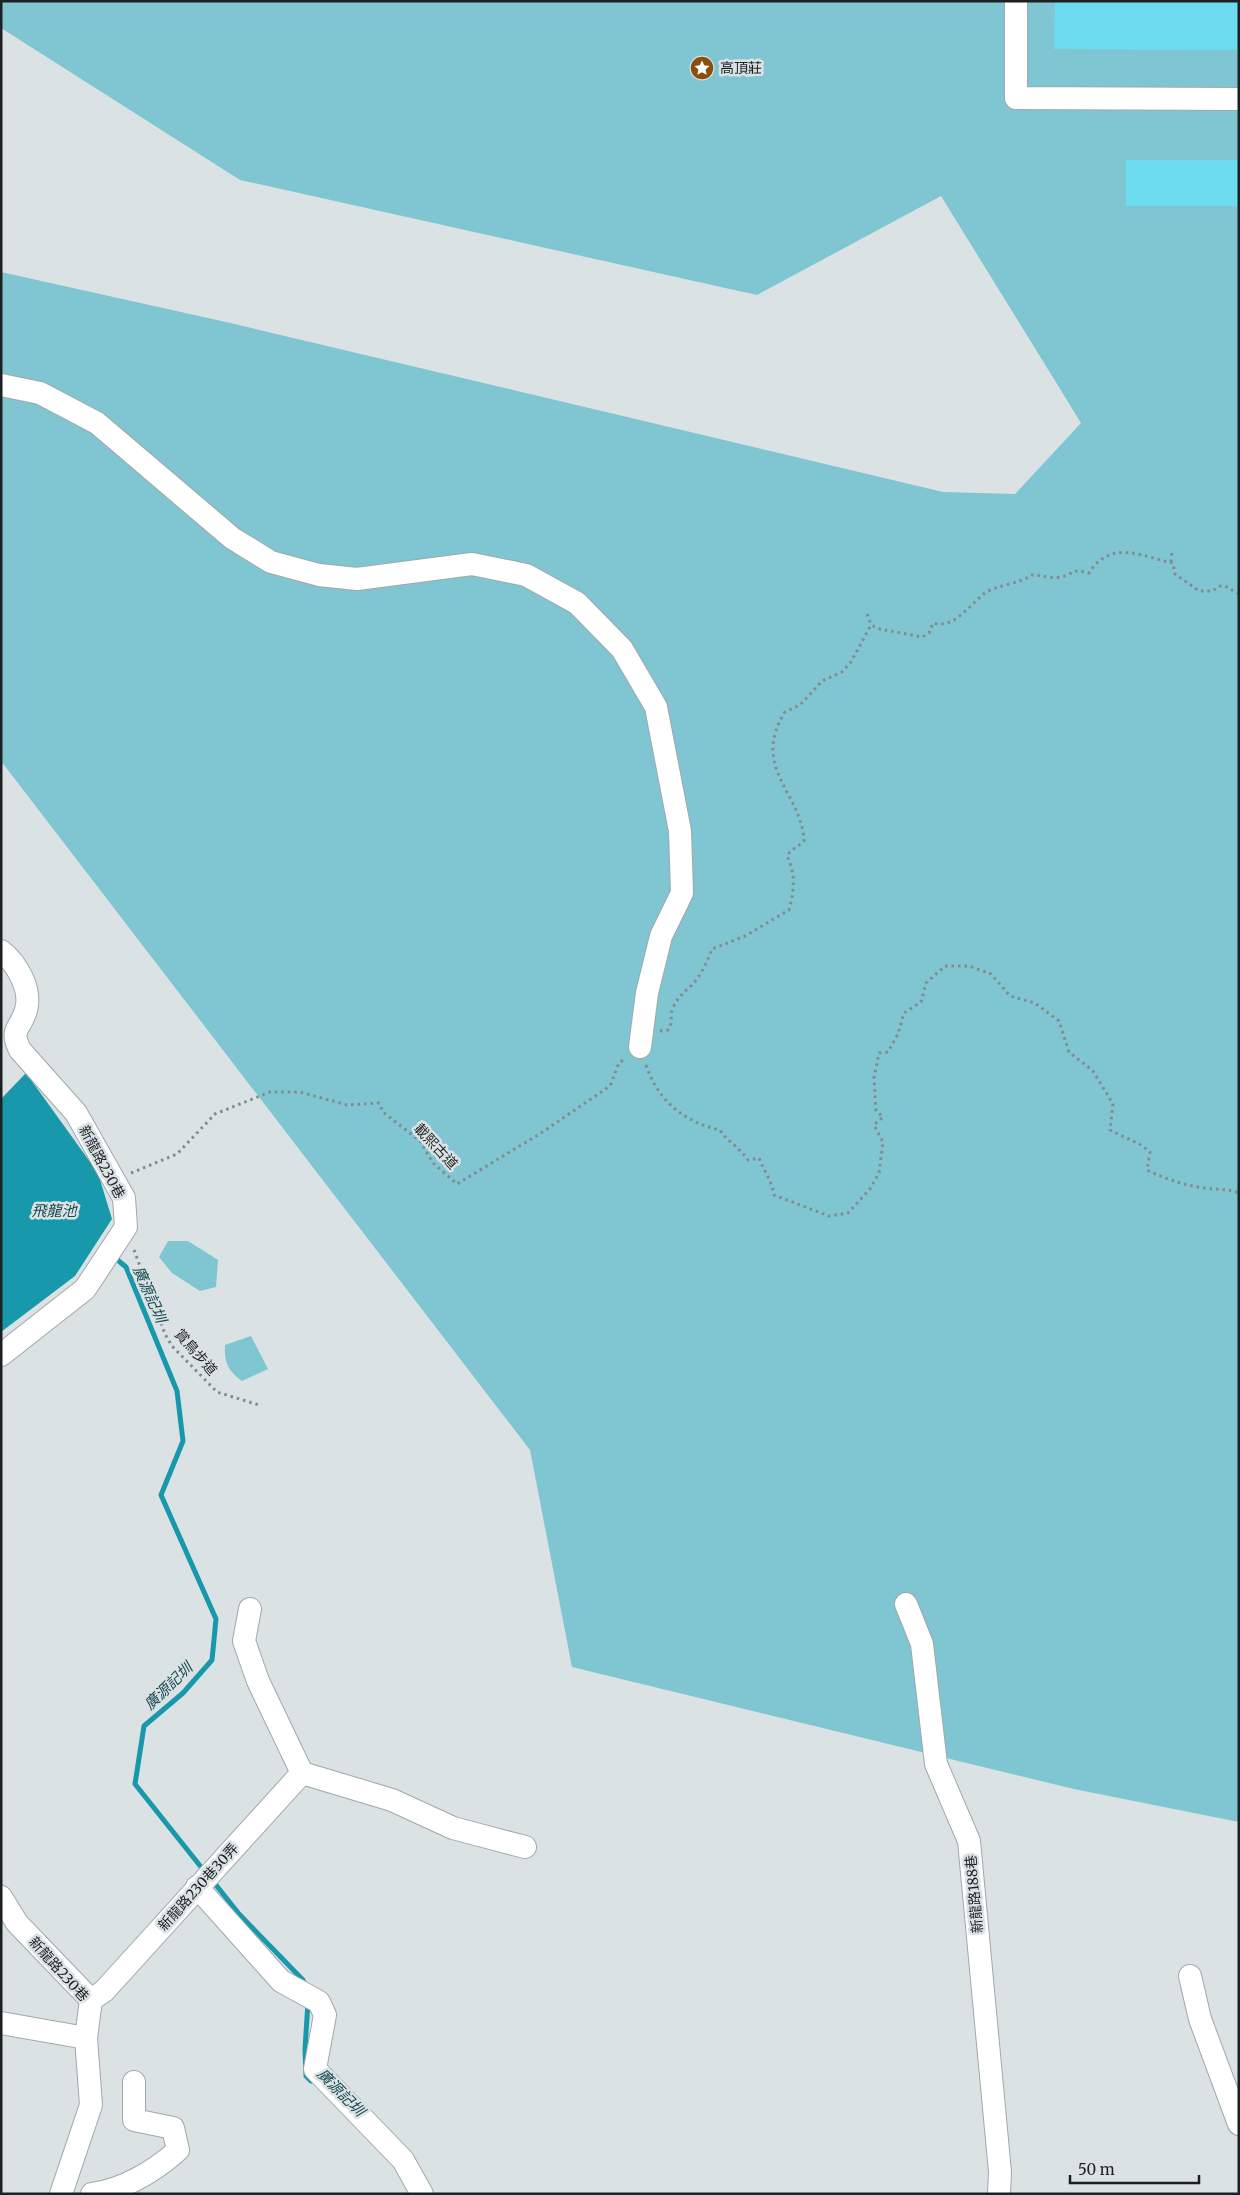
<svg xmlns="http://www.w3.org/2000/svg" width="1240" height="2195" font-family="Merriweather,'Noto Sans TC',serif">
	<style>
		.green { fill: #7fc6d2 }
		.water { fill: #1899ab }
		.lines { fill: none; stroke-linecap: round; stroke-linejoin: round }
		.stream { stroke: #1899ab; stroke-width: 5 }
		.building { fill: #6ddcee }
		.minor-casing { stroke: #a1a8aa; stroke-width: 24 }
		.path { stroke: #848a8b; stroke-width: 3; stroke-dasharray: 2.5 4; stroke-linecap: butt }
		.minor { stroke: #fff; stroke-width: 22 }
		.labels { text-anchor: middle; dominant-baseline: central; stroke-width: 5; stroke-linejoin: round; paint-order: stroke }
		.poi-label { font-size: 14px; fill: #1d2021; stroke: #dae2e4; text-anchor: start }
		.street-label { font-size: 14px; fill: #1d2021; stroke: #dae2e4 }
		.water-label { font-size: 15px; font-style: italic; fill: #174951; stroke: #dae2e4 }
	</style>
	<rect width="100%" height="100%" fill="#dae2e4"/>
	<g class="green">
		<polygon points="1,1 1239,1 1239,1822 1074,1789 572,1667 530,1450 1,761 1,272 226,322 943,492 1015,494 1081,423 941,196 757,295 240,180 1,28"/>
		<polygon points="168,1241 188,1241 218,1260 216,1287 200,1291 172,1273 159,1257"/>
		<path d="M251,1336L268,1369L242,1381C228,1371 224,1362 225,1345Z"/>
	</g>
	<polygon class="water" points="26,1073 98,1173 112,1219 75,1276 1,1332 1,1099"/>
	<g class="lines">
		<g class="stream">
			<polyline points="114,1257 126,1267 177,1391 183,1441 161,1495 216,1619 212,1660 183,1693 144,1726 135,1784 205,1872"/>
			<polyline points="212,1880 239,1914 303,1980 305,1986"/>
			<polyline points="308,2002 305,2049 306,2076 311,2081"/>
		</g>
	</g>
	<g class="building">
		<polygon points="1055,1 1239,1 1239,50 1054,49"/>
		<rect x="1126" y="160" width="113" height="46"/>
	</g>
	<g class="lines">
		<g class="minor-casing">
			<g id="minor">
				<polyline points="1016,1 1016,98 1239,99"/>
				<polyline points="1,385 40,393 97,423 232,538 271,562 319,575 357,579 472,564 526,575 577,603 622,649 656,707 680,831 682,893 661,936 647,993 640,1047"/>
				<path d="M1,951C17,963 32,990 26,1010C21,1029 9,1028 20,1050L76,1113L124,1198L126,1227L85,1289L1,1355"/>
				<polyline points="906,1604 922,1644 936,1764 969,1841 1000,2172 999,2194"/>
				<polyline points="250,1609 244,1641 258,1681 302,1773 392,1800 453,1828 525,1847"/>
				<polyline points="197,1887 281,1981 319,2002 325,2015 315,2069 403,2160 422,2194"/>
				<polyline points="1,1897 17,1923 91,2000"/>
				<polyline points="1190,1976 1200,2019 1239,2124"/>
				<polyline points="91,2000 104,1991 302,1773"/>
				<polyline points="1,2023 86,2038"/>
				<polyline points="61,2194 91,2105 86,2038 91,2000"/>
				<path d="M92,2194C123,2190 155,2171 178,2150L173,2128L134,2120V2082"/>
			</g>
		</g>
		<g class="path">
			<polyline points="1171,562 1172,551"/>
			<polyline points="867,614 871,625"/>
			<path d="M660,1031L668,1030C674,1022 669,1015 673,1008C677,998 685,991 693,984C701,975 708,960 712,949L745,936L789,910C794,891 796,874 787,856C791,849 798,847 804,841C802,793 750,768 785,712L800,705L822,681L842,672L851,662L871,625L880,629L922,637L929,633L933,623C955,629 969,605 985,593C997,585 1022,583 1032,575C1041,575 1052,579 1061,577C1076,573 1071,568 1089,573C1111,538 1143,557 1173,563L1175,574L1199,591H1212L1220,586H1225L1239,594"/>
			<path d="M646,1065C658,1101 684,1122 720,1130C728,1142 740,1148 748,1160L759,1158C764,1171 772,1181 774,1195L829,1216L848,1213L870,1189L879,1173L883,1142L874,1125L883,1117L876,1111L874,1078L879,1053L888,1052L898,1034L904,1013L921,1002L926,983L945,966H969L991,974L1010,996L1035,1003L1059,1021L1069,1052L1093,1071L1113,1104L1110,1130L1141,1145L1150,1152L1147,1170C1166,1179 1183,1185 1204,1188C1217,1190 1226,1188 1239,1193"/>
			<polyline points="131,1173 177,1154 215,1114 270,1092 300,1092 347,1105 379,1103 383,1112 420,1141 433,1163 457,1184 541,1133 610,1086 619,1063 626,1058"/>
			<polyline points="134,1250 165,1334 172,1346 217,1392 259,1405"/>
		</g>
		<use href="#minor" class="minor"/>
	</g>
	<defs>
		<g id="sight-disc" transform="scale(1.25)"><circle r="9.5" fill="#8b4e0f" stroke="#dae2e4"/><path d="M0-6L1.8-2.2L6-1.7L2.9 1.2L3.7 5.4L0 3.3L-3.7 5.4L-2.9 1.2L-6-1.7L-1.8-2.2Z" fill="#fff"/></g>
	</defs>
	<g fill-rule="evenodd">
		<use href="#sight-disc" x="702" y="68"/>
	</g>
	<g class="labels">
		<g class="poi-label">
			<text x="720" y="68">高頂莊</text>
		</g>
		<g class="street-label">
			<text transform="translate(436 1146) rotate(47)">載熙古道</text>
			<text transform="translate(102 1162) rotate(62)">新龍路230巷</text>
			<text transform="translate(196 1352) rotate(49)">賞鳥步道</text>
			<text transform="translate(198 1887) rotate(-48)">新龍路230巷30弄</text>
			<text transform="translate(974 1894) rotate(-95)">新龍路188巷</text>
			<text transform="translate(59 1969) rotate(48)">新龍路230巷</text>
		</g>
		<g class="water-label">
			<text x="54" y="1210">飛龍池</text>
			<text transform="translate(150 1294) rotate(66)">廣源記圳</text>
			<text transform="translate(168 1686) rotate(-44)">廣源記圳</text>
			<text transform="translate(341 2092) rotate(45)">廣源記圳</text>
		</g>
	</g>
	<rect width="1240" height="2195" fill="none" stroke="#1d2021" stroke-width="5"/>
	<path d="M1070 2175v8h129v-8" fill="none" stroke="#1d2021" stroke-width="2.5"/>
	<text x="1078" y="2175" font-size="15" fill="#1d2021" stroke="#dae2e4" stroke-width="4" paint-order="stroke">50 m</text>
</svg>
